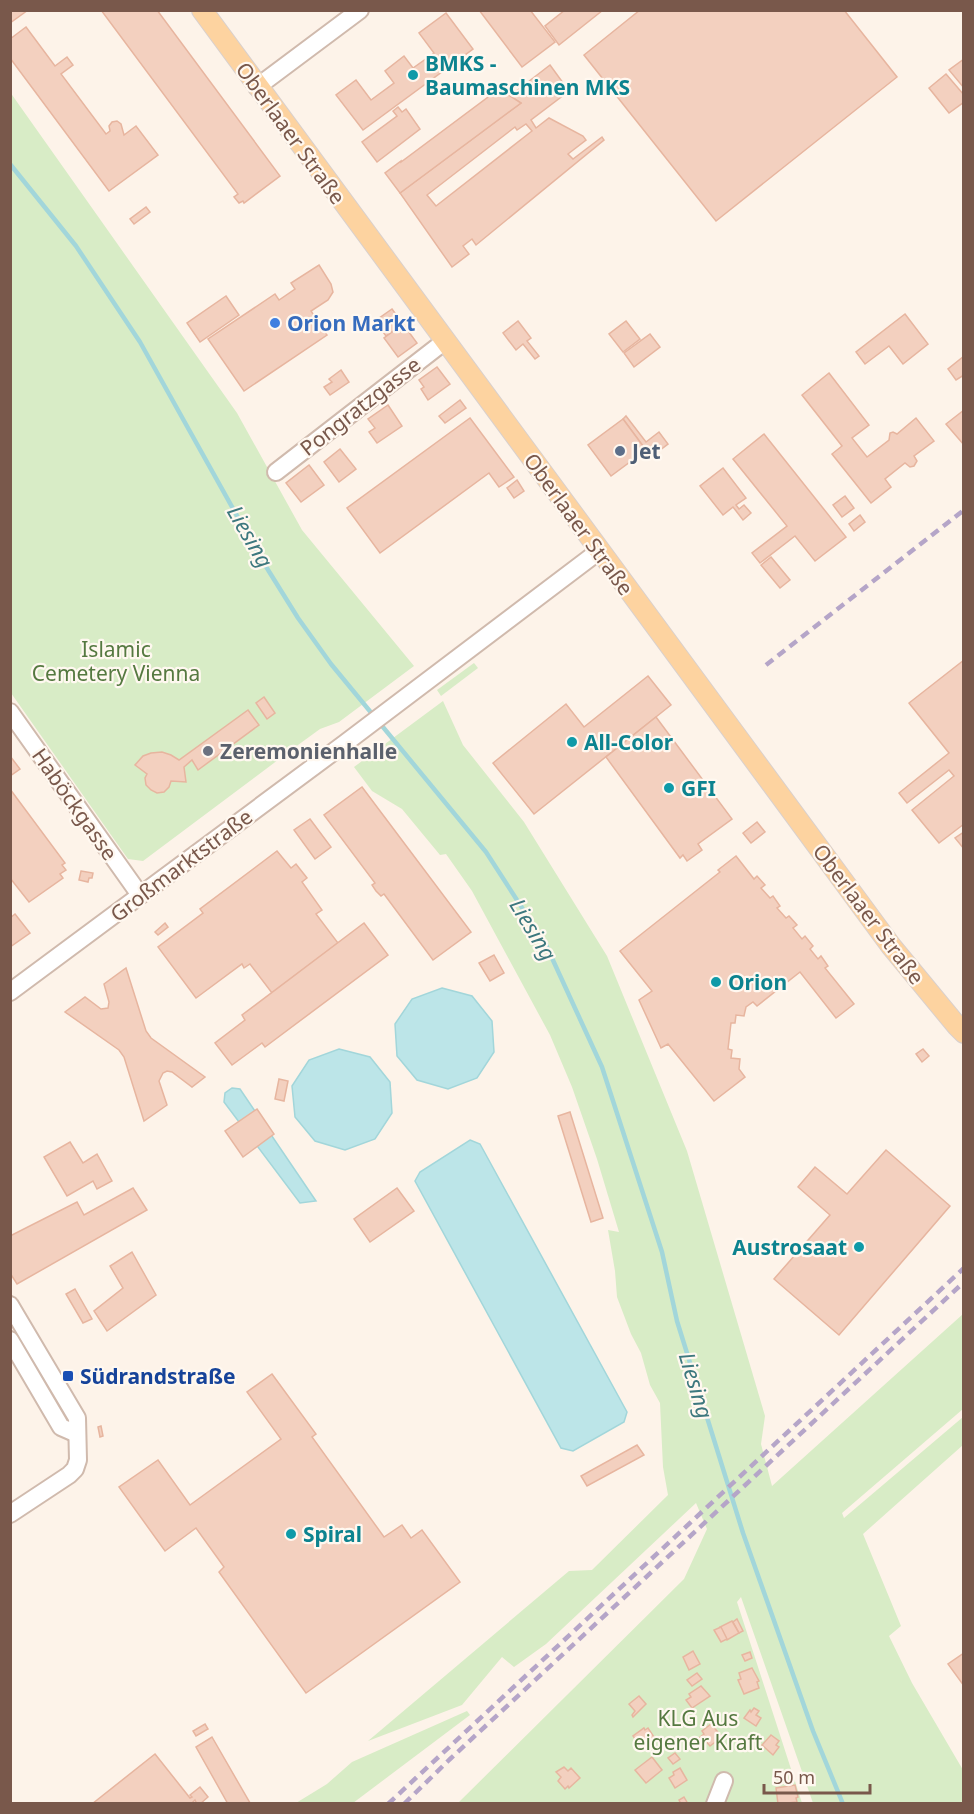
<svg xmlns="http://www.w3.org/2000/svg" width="974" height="1814" font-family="'Noto Sans',sans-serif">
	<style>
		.green { fill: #d8ecc6 }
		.water { fill: #bce5e8; stroke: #a2d6da; stroke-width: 1.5 }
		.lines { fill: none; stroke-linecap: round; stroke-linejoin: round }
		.stream { stroke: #a2d6da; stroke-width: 4.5 }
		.building { fill: #f3d0bf; stroke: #e7b59f; stroke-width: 1.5; fill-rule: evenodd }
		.minor-casing { stroke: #d0baad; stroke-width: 20 }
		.major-casing { stroke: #d9d0cd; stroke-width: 22 }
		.minor { stroke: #fff; stroke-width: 16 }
		.major { stroke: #fdd3a0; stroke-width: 20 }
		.rail { stroke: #b5a5c8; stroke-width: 4.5; stroke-dasharray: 9 6; stroke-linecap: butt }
		.culture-dot { fill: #0f9aa8; stroke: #fff8f0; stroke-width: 2 }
		.shop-dot { fill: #3f7fe0; stroke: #fff8f0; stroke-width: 2 }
		.service-dot { fill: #5c6f8a; stroke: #fff8f0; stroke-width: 2 }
		.worship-dot { fill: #6b7280; stroke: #fff8f0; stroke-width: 2 }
		.transit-dot { fill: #1a4fb4; stroke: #fff8f0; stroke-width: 2 }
		.labels { text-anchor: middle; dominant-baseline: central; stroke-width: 4.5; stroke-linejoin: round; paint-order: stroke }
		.culture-label { font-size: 21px; font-weight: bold; fill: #0d838f; stroke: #fff8f0; text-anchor: start }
		.street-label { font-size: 21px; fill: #79584b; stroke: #fff8f0 }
		.shop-label { font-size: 21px; font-weight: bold; fill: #366cbe; stroke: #fff8f0; text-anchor: start }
		.service-label { font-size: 21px; font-weight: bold; fill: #4e5e75; stroke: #fff8f0; text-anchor: start }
		.park-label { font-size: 21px; fill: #557940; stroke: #fff8f0 }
		.worship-label { font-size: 21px; font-weight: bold; fill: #5b616d; stroke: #fff8f0; text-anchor: start }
		.transit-label { font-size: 21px; font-weight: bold; fill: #164399; stroke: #fff8f0; text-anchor: start }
		.water-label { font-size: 22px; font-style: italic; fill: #3d787e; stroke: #fff8f0 }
	</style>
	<rect width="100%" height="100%" fill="#fdf3e9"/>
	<g class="green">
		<polygon points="10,92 237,413 302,530 414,666 339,722 320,729 298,745 143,861 128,859 11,693"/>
		<polygon points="474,663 478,668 441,696 437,690"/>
		<polygon points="443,701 463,745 524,822 607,956 687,1151 765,1416 761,1444 772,1486 963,1314 963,1409 842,1513 844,1518 963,1417 963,1445 863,1534 901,1626 889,1636 912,1683 963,1770 963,1803 813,1803 741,1597 737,1602 802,1803 458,1803 684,1579 707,1529 696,1503 546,1644 514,1667 502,1657 462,1705 368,1741 569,1571 592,1570 668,1495 663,1467 660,1403 650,1385 641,1353 631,1334 617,1297 615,1271 608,1230 619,1232 597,1159 572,1087 550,1035 472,891 446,854 440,855 402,809 372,791 354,767"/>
		<polygon points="467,1711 470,1715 353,1803 296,1803 327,1784 352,1762"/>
	</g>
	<g class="water">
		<polygon points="442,988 472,996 492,1021 494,1052 477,1078 448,1089 417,1080 397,1056 395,1024 412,999"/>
		<polygon points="339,1049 370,1057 390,1082 392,1113 375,1139 345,1150 315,1141 295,1117 292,1086 309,1060"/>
		<polygon points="232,1088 240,1089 316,1201 300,1203 224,1102 225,1093"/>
		<polygon points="470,1140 480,1144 627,1412 624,1422 573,1451 561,1448 415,1181 420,1172"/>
	</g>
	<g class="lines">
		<polyline class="stream" points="10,164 76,246 140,342 260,557 298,618 331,664 486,852 546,945 602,1067 662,1252 677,1321 743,1533 813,1731 843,1804"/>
	</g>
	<g class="building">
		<polygon points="10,10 28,10 10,23"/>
		<polygon points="101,10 157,10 280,176 244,203 243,201 239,203 234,197 238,194"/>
		<polygon points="479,10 530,10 555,42 522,67"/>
		<polygon points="565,10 603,10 559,45 545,26"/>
		<polygon points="640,10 844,10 897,77 716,221 584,55"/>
		<polygon points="446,13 473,49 363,130 336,95 356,80 371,100 394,83 385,71 404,56 413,68 434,53 419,33"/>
		<polygon points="26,27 55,66 67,57 73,65 61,74 106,134 110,131 109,126 112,122 117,121 121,124 124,135 136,126 158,155 109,191 10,58 10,39"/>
		<polygon points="964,59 964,88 949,70"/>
		<path d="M550,65L569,91L531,120L536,128L549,118L583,136L586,140L568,154L573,159L602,137L604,140L476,245L472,239L463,246L469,254L452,267L400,193L521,103L510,96ZM526,124L532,131L436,206L427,195L515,127L517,130Z"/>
		<polygon points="946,74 964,95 964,102 949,113 929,88"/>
		<polygon points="499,89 521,103 400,193 385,173 401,161 401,162"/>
		<polygon points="398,107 402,112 406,109 420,129 377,162 362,142 397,116 393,111"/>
		<polygon points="146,207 150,212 134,224 130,219"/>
		<polygon points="319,265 331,284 333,292 328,300 311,311 327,335 244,391 208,339 275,294 279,300 295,289 291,283"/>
		<polygon points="226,296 239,315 200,342 187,323"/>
		<polygon points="392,309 403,324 386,336 375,321"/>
		<polygon points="905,314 928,344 903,364 889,346 865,364 856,352"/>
		<polygon points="518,321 531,338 527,341 539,356 535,359 523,344 516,350 503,333"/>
		<polygon points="626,321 640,339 623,352 609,334"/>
		<polygon points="403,324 417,343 398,357 384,338"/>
		<polygon points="650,334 660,347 634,367 624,353"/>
		<polygon points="964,356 964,375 956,380 948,369"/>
		<polygon points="437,367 450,384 428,400 421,389 424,387 419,380"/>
		<polygon points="341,370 349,382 330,395 324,387 332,382 329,379"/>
		<polygon points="829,373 869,425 852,438 867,457 889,440 890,433 893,432 897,434 916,418 934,441 914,456 917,461 914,466 910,467 905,463 885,479 891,487 871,503 832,454 842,446 802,395"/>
		<polygon points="460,400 466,408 445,423 439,416"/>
		<polygon points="388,405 402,426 377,443 369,432 375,428 368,419"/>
		<polygon points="964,410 964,445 946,424"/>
		<polygon points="626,416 646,442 659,432 668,444 651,457 623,419"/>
		<polygon points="470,418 514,477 499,487 489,473 380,553 347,508"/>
		<polygon points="623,419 646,450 611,476 588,445"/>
		<polygon points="764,434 846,537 815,561 795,536 760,563 752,553 787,526 733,459"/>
		<polygon points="340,449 356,469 339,482 324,462"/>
		<polygon points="309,465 324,485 301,502 286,483"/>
		<polygon points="723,468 746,498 736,505 739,509 744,505 751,513 743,520 733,507 723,515 700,486"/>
		<polygon points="517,480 524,491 514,498 507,488"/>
		<polygon points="845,496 854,508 842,517 833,505"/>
		<polygon points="860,515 865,522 854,531 849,524"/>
		<polygon points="771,557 790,580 780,588 761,565"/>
		<polygon points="964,660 964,824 939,843 912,810 954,776 949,770 907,803 899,793 949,753 909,703"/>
		<polygon points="648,676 671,705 534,814 493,763 566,704 584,727"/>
		<polygon points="264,697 275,713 267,719 256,703"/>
		<polygon points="248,710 259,725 198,770 192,760 184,767 186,782 171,781 169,787 164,792 157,793 151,790 146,785 145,778 147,774 135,765 143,756 151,753 162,752 171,755 179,760"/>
		<polygon points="656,717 732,819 698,844 702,850 687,861 683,855 680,858 606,757"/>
		<polygon points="10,756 20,769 10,776"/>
		<polygon points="362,787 471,932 433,960 384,894 381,896 376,891 372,885 375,883 324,815"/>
		<polygon points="10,789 65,863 62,865 66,870 60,874 63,878 29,902 10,878"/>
		<polygon points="310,819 331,847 315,859 294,830"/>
		<polygon points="757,822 765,832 751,843 743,833"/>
		<polygon points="964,832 964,849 955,838"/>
		<polygon points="277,851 291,868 296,864 307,878 302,882 322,910 316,914 338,943 272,993 250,964 244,968 242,964 196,998 158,947 203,913 200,909"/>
		<polygon points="736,856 754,879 757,876 765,885 761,888 770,898 773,896 780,906 777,908 786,918 789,916 797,925 793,928 802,939 805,936 813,946 810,949 818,959 821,956 828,966 825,968 854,1004 836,1018 800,972 757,1006 753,1002 746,1007 744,1016 736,1015 735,1023 731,1023 728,1049 732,1050 731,1058 740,1059 739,1069 745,1077 714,1101 668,1044 661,1048 639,1000 652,991 620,951 720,872 718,870"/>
		<polygon points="81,871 93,873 92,878 89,878 88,882 79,880"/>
		<polygon points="15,914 30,933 10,947 10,918"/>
		<polygon points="165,923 168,927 158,935 155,932"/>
		<polygon points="364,923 388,955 265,1047 262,1043 232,1065 215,1043 245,1020 242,1015"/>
		<polygon points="494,955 504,973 490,981 479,963"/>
		<polygon points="126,968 146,1031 151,1038 205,1077 192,1087 172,1072 167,1071 163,1073 159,1081 167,1105 144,1121 124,1057 119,1050 65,1012 85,997 101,1009 108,1008 109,1002 104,984"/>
		<polygon points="923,1049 929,1056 922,1062 916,1054"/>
		<polygon points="279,1079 288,1081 284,1101 275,1099"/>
		<polygon points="257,1109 274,1134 243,1157 225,1131"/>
		<polygon points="570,1112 603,1218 591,1222 558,1116"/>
		<polygon points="70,1142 83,1163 97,1154 112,1181 97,1189 93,1181 67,1196 44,1157"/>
		<polygon points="886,1150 950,1206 839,1335 774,1279 830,1215 798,1187 815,1167 847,1194"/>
		<polygon points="133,1188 147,1210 17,1284 10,1273 10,1236 77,1202 84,1215"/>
		<polygon points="397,1188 414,1211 370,1242 354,1219"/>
		<polygon points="132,1252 156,1295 107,1331 94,1311 123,1288 110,1266"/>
		<polygon points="75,1289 92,1319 83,1323 66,1294"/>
		<polygon points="272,1374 316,1434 312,1437 384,1537 402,1525 411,1538 422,1530 460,1582 306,1693 219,1572 224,1567 196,1528 165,1551 119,1487 158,1460 190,1505 281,1439 247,1392"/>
		<polygon points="101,1426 103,1436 100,1437 98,1427"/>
		<polygon points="637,1445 644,1455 587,1486 581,1476"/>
		<polygon points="737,1619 743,1631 739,1633 733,1622"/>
		<polygon points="732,1621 739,1633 727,1640 720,1627"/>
		<polygon points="721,1627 727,1639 721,1642 714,1630"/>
		<polygon points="693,1651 700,1664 689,1670 683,1657"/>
		<polygon points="750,1652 752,1658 745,1661 742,1655"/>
		<polygon points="964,1653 964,1686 948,1664"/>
		<polygon points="752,1668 759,1681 757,1682 759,1688 744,1694 738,1680 741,1679 739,1673"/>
		<polygon points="697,1673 702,1679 692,1686 687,1680"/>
		<polygon points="701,1686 710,1696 692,1708 686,1700 691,1697 689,1694"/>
		<polygon points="639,1696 646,1704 633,1717 632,1715 635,1711 629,1704"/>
		<polygon points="754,1708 759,1711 756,1715 761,1718 756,1726 744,1718 750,1710 751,1712"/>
		<polygon points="205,1724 208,1729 196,1736 193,1731"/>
		<polygon points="711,1724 722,1737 710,1746 703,1738 697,1743 695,1741 704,1734 702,1731"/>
		<polygon points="644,1728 645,1730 648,1728 654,1737 641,1747 633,1736"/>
		<polygon points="771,1735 779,1741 776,1745 779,1747 773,1755 762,1745"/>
		<polygon points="212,1737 250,1803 249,1804 228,1804 196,1747"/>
		<polygon points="675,1753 680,1759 673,1764 668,1758"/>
		<polygon points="155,1754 190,1798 192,1797 190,1795 200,1787 208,1797 200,1804 197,1804 195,1800 193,1802 194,1804 92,1804"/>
		<polygon points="652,1757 662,1770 646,1783 635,1770"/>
		<polygon points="564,1767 568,1771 571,1768 580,1778 569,1788 568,1786 565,1789 558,1781 561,1777 556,1772"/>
		<polygon points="680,1768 687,1780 675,1788 669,1778 674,1775 673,1772"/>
		<polygon points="795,1785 798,1797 796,1798 797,1802 778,1804 776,1788"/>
		<polygon points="684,1797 688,1804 681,1804 679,1800"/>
	</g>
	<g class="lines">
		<g class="minor-casing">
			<g id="minor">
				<polyline points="257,87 360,10"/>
				<polyline points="276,472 445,341"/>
				<polyline points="10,712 140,895"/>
				<polyline points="10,992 344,744 599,551"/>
				<polyline points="10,1305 77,1418 78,1460 75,1469 69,1475 10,1514"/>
				<polyline points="10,1340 61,1427 77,1434"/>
				<polyline points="715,1804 724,1781"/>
			</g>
		</g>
		<g class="major-casing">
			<polyline id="major" points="202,10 891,946 957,1026 964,1033"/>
		</g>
		<use href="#minor" class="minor"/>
		<use href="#major" class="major"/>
		<g class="rail">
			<polyline points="766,665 964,510"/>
			<polyline points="388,1804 964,1268"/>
			<polyline points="404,1804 449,1760 964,1282"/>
		</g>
	</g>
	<g class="culture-dot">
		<circle cx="413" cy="75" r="6"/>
		<circle cx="572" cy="742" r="6"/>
		<circle cx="669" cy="788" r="6"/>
		<circle cx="716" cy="982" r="6"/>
		<circle cx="859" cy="1247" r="6"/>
		<circle cx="291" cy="1534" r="6"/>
	</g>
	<circle class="shop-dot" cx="275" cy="323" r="6"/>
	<circle class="service-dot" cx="620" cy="451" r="6"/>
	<circle class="worship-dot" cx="208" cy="751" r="6"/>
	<rect class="transit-dot" x="62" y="1370" width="12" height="12" rx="3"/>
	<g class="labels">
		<g class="culture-label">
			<text x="425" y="63">BMKS -<tspan x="425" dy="24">Baumaschinen MKS</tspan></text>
			<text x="584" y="742">All-Color</text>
			<text x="681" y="788">GFI</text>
			<text x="728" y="982">Orion</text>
			<text x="847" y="1247" text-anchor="end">Austrosaat</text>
			<text x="303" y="1534">Spiral</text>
		</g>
		<g class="street-label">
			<text transform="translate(291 133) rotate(54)">Oberlaaer Straße</text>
			<text transform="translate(360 406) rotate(-38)">Pongratzgasse</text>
			<text transform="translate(579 524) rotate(54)">Oberlaaer Straße</text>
			<text transform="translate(75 804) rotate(55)">Haböckgasse</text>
			<text transform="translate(181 865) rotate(-37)">Großmarktstraße</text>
			<text transform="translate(869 914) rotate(53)">Oberlaaer Straße</text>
		</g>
		<g class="shop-label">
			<text x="287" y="323">Orion Markt</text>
		</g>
		<g class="service-label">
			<text x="632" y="451">Jet</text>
		</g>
		<g class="park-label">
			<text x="116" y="649">Islamic<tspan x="116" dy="24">Cemetery Vienna</tspan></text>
			<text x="698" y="1718">KLG Aus<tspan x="698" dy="24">eigener Kraft</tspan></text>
		</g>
		<g class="worship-label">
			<text x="220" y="751">Zeremonienhalle</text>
		</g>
		<g class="transit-label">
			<text x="80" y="1376">Südrandstraße</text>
		</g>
		<g class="water-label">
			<text transform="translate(251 536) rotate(60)">Liesing</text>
			<text transform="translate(534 929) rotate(59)">Liesing</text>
			<text transform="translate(697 1385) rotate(73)">Liesing</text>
		</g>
	</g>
	<rect width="974" height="1814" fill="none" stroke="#79584b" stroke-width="24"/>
	<path d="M764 1784v9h106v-9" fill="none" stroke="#79584b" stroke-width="3"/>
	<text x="773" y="1784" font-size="18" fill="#79584b" stroke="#fff8f0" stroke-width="4.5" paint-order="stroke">50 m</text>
</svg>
